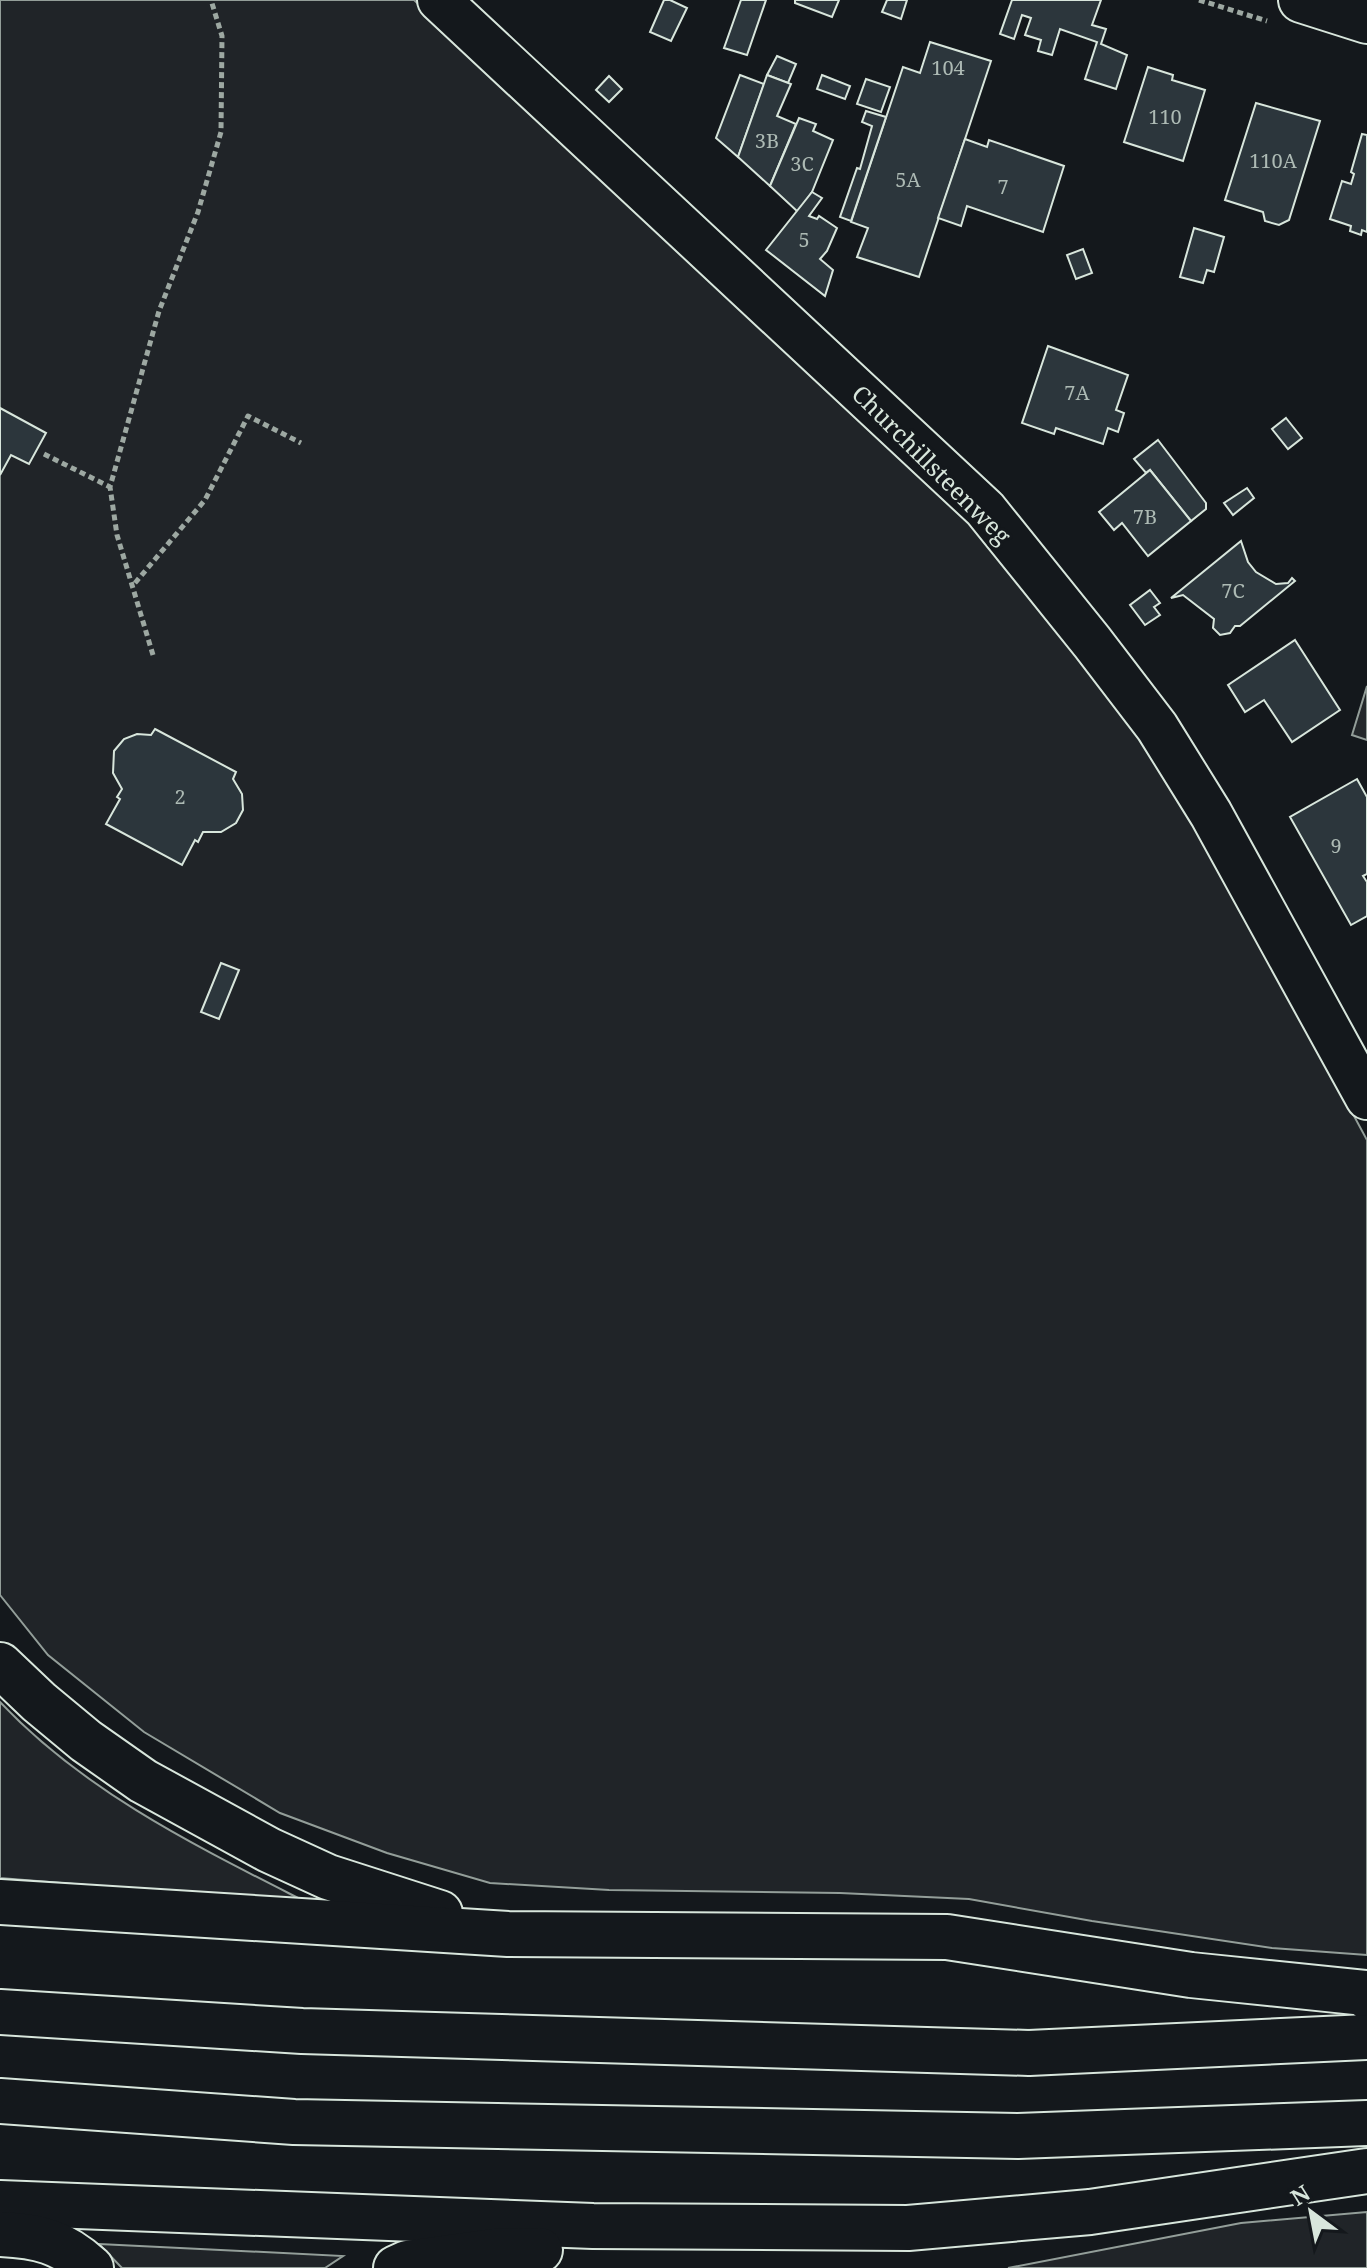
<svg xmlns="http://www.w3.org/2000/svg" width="1367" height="2268" font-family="'Noto Serif',serif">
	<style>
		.green { fill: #202428; stroke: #939e99; stroke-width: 2 }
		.parking { fill: #24282b; stroke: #939e99; stroke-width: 2 }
		.building { fill: #2c363c; stroke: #d8e6dc; stroke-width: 2 }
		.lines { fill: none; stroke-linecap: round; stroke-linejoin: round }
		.minor-casing { stroke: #d8e6dc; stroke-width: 46 }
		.major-casing { stroke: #d8e6dc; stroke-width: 48 }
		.highway-casing { stroke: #d8e6dc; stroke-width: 48 }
		.path { stroke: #9da8a2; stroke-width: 5; stroke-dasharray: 6 4; stroke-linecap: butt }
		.minor { stroke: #14181c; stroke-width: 42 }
		.major { stroke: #14181c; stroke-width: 44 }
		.highway { stroke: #14181c; stroke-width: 44 }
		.labels { text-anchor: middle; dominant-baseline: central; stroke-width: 6; stroke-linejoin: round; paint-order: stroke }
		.number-label { font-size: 20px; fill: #adbab4 }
		.street-label { font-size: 24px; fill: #d8e6dc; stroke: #14181c }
	</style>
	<rect width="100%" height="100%" fill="#14181c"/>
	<g class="green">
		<polygon points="0,0 414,0 971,519 1141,735 1196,823 1367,1140 1367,1955 1272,1948 1092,1921 969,1899 840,1893 609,1890 490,1883 387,1853 280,1813 144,1732 48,1655 0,1595"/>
		<path d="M0,1702C86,1793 198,1847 308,1903L0,1878Z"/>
		<polygon points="1367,2212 1367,2268 1008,2268 1241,2223"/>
		<polygon points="99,2244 343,2256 325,2268 122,2268"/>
	</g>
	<polygon class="parking" points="1367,686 1367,740 1352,735"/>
	<g class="building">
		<polygon points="664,0 670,0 687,8 671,41 650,32"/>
		<polygon points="741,0 766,0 747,55 724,48"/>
		<polygon points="795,0 839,0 832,17 795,3"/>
		<polygon points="887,0 907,0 901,19 882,12"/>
		<polygon points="1012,0 1101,0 1092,25 1106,29 1101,44 1127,55 1116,89 1085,79 1097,42 1060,29 1052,55 1038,51 1041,40 1025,35 1031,18 1022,15 1014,39 1000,34"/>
		<polygon points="930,42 991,61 919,277 857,257 868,228 851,222 903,67 920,73"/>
		<polygon points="777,56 796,64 788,83 767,75"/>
		<polygon points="1148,67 1173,75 1172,80 1205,90 1183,161 1124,142"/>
		<polygon points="740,75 764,84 738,157 716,138"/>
		<polygon points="767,75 791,84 777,116 796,124 770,186 738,157"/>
		<polygon points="822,75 850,86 845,99 817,89"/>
		<polygon points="609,76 622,89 609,102 596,90"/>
		<polygon points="866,79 890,87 881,112 857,104"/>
		<polygon points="1256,103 1320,121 1289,220 1279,225 1265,221 1263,212 1225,200"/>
		<polygon points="866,111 886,117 851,221 840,217 857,168 860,169 872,126 862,122"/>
		<polygon points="799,118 816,124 813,131 833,140 812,192 798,212 770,186"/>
		<polygon points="1362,134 1367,135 1367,232 1362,230 1361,235 1350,231 1351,226 1330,219 1342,181 1351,184 1354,174 1351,172"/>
		<polygon points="965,139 987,147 989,140 1064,166 1043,232 967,206 961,226 938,218"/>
		<polygon points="812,192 822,198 809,216 817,219 819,216 837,228 827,251 820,259 833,270 825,296 766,250"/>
		<polygon points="1194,228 1224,237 1214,272 1207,270 1203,283 1180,277"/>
		<polygon points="1083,249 1092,273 1076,279 1067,255"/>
		<polygon points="1048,346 1128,375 1116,410 1124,413 1118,432 1108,428 1103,444 1056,428 1054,434 1022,423"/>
		<polygon points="0,408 46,433 29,464 11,455 0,475"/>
		<polygon points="1286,418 1302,438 1288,449 1272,429"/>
		<polygon points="1158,440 1206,503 1206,509 1191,521 1150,470 1146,473 1134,459"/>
		<polygon points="1150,470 1191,521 1148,556 1122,523 1114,530 1099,512"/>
		<polygon points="1247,488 1254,498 1233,515 1224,503"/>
		<polygon points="1241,541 1248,562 1256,572 1276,584 1288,583 1292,578 1295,581 1240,626 1235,626 1230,633 1220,635 1213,628 1214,619 1183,595 1171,598"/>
		<polygon points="1150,590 1160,603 1154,607 1160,615 1145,625 1130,605"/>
		<polygon points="1295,640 1340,710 1292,742 1264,700 1245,712 1228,685"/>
		<polygon points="155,729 236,772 233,779 242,794 243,810 236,823 221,832 203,832 198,842 195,840 182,865 106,824 120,799 117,797 122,789 113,773 114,751 124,739 137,734 151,735"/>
		<polygon points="1357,779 1367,797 1367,874 1363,876 1367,882 1367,916 1351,925 1290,817"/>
		<polygon points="221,963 239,970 219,1019 201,1012"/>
	</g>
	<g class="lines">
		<g class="minor-casing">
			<polyline id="minor" points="439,0 985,509 1092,642 1157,727 1211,814 1367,1098"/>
		</g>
		<g class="major-casing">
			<polyline id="major" points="1301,0 1367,21"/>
		</g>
		<g class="highway-casing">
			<g id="highway">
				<polyline points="0,1665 39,1702 86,1741 143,1781 269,1850 328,1877 440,1913"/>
				<polyline points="0,1902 508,1934 947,1937 1191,1975 1365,1993 1367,1997"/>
				<polyline points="0,2012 302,2031 1029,2053 1367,2037"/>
				<polyline points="0,2101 294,2122 1018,2136 1367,2123"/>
				<polyline points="0,2203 593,2226 908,2228 1090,2212 1367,2171"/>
				<path d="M0,2234C39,2236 61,2241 91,2268"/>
				<polyline points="396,2268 407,2263 493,2251 540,2250"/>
			</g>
		</g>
		<g class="path">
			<polyline points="1199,0 1267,21"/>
			<polyline points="44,454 110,487"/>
			<polyline points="135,583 205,500 248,416 301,443"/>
			<polyline points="153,655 117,535 110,487 159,311 198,212 221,132 222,36 211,0"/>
		</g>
		<use href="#minor" class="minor"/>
		<use href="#major" class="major"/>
		<use href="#highway" class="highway"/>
	</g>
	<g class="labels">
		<g class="number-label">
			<text x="948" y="67">104</text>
			<text x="1165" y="116">110</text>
			<text x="767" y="140">3B</text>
			<text x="1273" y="160">110A</text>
			<text x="802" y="163">3C</text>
			<text x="908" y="179">5A</text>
			<text x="1003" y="186">7</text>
			<text x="804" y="239">5</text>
			<text x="1077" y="392">7A</text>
			<text x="1145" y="516">7B</text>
			<text x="1233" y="590">7C</text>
			<text x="180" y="796">2</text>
			<text x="1336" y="845">9</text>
		</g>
		<g class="street-label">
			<text transform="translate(932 464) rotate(45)">Churchillsteenweg</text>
		</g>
	</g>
	<g transform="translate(1311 2212) rotate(328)" stroke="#14181c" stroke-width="6" paint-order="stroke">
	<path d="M0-6L14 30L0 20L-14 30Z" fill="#d8e6dc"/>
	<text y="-12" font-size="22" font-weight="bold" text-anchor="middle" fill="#d8e6dc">N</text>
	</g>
</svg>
